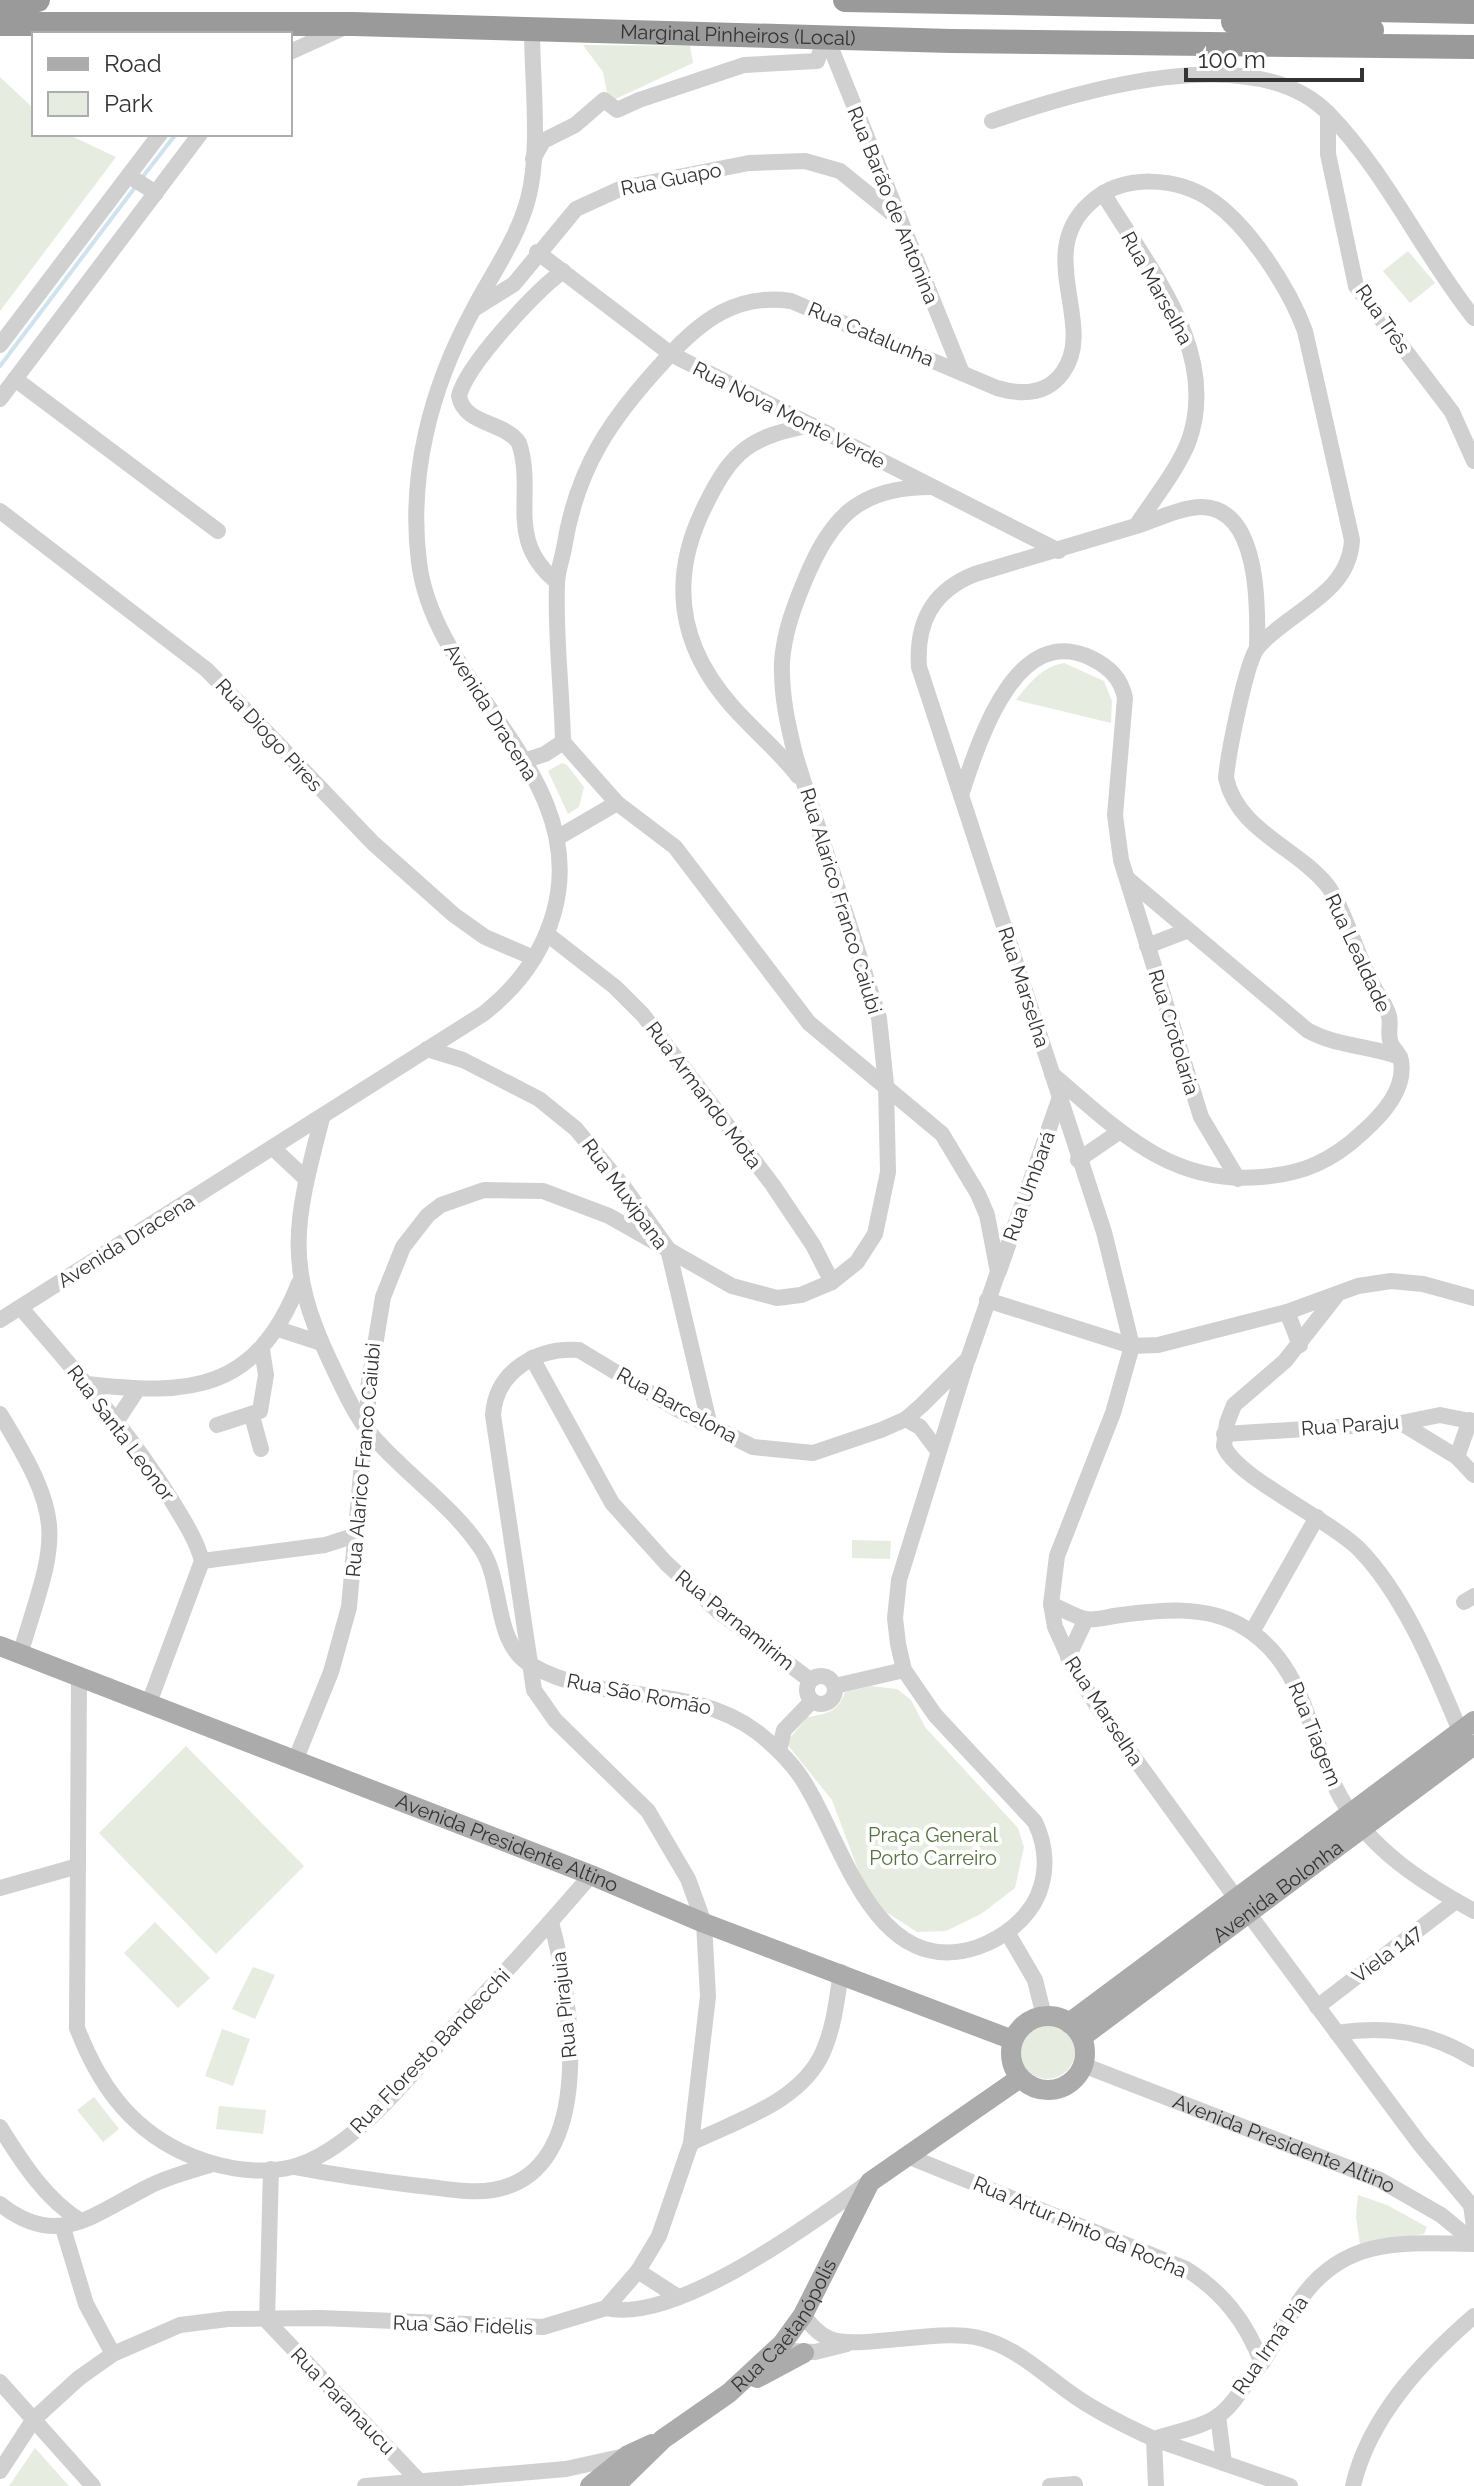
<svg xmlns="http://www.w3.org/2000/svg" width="1474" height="2486" font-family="Raleway,sans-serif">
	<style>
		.green { fill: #e6ecdf }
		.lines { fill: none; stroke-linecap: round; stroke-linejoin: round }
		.stream { stroke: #cfe2ee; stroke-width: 4 }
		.minor { stroke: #d0d0d0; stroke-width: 16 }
		.major { stroke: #ababab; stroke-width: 20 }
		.highway { stroke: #9a9a9a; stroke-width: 24 }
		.labels { text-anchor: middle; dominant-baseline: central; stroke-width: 8; stroke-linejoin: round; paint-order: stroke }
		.street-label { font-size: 20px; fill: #333; stroke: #fff }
		.park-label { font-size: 20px; fill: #56703f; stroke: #fff }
	</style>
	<rect width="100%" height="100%" fill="#fff"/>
	<g class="green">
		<polygon points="583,45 690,46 693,63 609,102 603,72"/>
		<polygon points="0,77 34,109 34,134 67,134 116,157 0,311"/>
		<polygon points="1408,251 1435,283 1410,303 1383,271"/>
		<path d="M1064,663L1104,681L1112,701L1111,723L1016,700C1030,683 1041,667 1064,663Z"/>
		<polygon points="562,763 567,765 584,787 579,807 568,814 548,771"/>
		<polygon points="852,1540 891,1541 890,1559 852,1558"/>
		<path d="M871,1686L897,1689L911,1700L925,1727L1018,1828L1024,1847L1015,1888L981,1914L946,1931L917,1932L886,1912L863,1883L832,1800L786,1743L807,1717C827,1714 838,1712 845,1692Z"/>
		<polygon points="186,1746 304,1866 216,1954 99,1833"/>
		<polygon points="155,1922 210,1978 178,2008 124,1953"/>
		<polygon points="253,1967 275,1975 255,2019 232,2009"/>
		<circle cx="1047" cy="2051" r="28"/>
		<polygon points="222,2029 250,2039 233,2086 205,2076"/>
		<polygon points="94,2097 119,2129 103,2142 77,2110"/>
		<polygon points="219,2106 266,2110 263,2134 216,2129"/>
		<polygon points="1358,2195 1387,2205 1427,2227 1424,2234 1360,2245 1356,2216"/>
		<polygon points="35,2448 69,2486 9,2486"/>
	</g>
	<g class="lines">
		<g class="stream">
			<polyline points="141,179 176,134"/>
			<polyline points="0,366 136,186"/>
		</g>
		<g class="minor">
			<polyline points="826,36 962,373"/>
			<polyline points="290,52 343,28"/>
			<polyline points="1328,113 1328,154 1356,286 1452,412 1474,461"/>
			<path d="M992,121C1078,91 1255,37 1329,114C1387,174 1422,253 1474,318"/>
			<polyline points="533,159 543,141 575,125 604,100 617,110 639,100 744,65 817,61 826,36"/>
			<polyline points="129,176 156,193"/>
			<path d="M1103,193C1147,266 1222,352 1188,443C1176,472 1153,500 1136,526L975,574C932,591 916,623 919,667L1104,1232L1132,1346L1113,1413L1057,1556L1051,1604L1055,1627L1076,1673L1101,1712L1236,1898"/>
			<polyline points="537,252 671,354 1059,551"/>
			<polyline points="474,309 514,284 576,209 622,188 749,163 805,161 840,171 898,218"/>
			<polyline points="0,345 160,134"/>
			<polyline points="15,379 218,531"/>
			<polyline points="0,399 200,134"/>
			<polyline points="0,511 207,670 373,843 454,915 485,937 534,958"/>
			<path d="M1136,526C1156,520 1181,507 1202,507C1260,508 1258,609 1257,648"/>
			<path d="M557,582C504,539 536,495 519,443C504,421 464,425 459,396C467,364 536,291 563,271"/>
			<path d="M563,742C562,690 555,636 557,584C557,572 562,560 564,548C577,467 611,418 666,359C701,320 737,293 791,301L997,388C1021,395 1047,395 1063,372C1097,325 1034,255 1089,204C1122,173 1178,176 1214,202C1251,229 1289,288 1305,331L1352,540C1349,595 1290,610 1258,647C1246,661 1228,755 1226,778C1238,831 1295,846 1327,885C1343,905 1359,962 1375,989C1379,997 1387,1007 1389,1016C1391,1024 1388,1032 1390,1040C1391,1048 1400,1053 1401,1061C1406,1089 1383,1114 1363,1132C1332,1161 1303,1174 1261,1177C1169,1185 1117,1129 1052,1074"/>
			<polyline points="523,761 545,754 563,742"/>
			<path d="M798,776C778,750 753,730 732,706C677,644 669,576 706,504C733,449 751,437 811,425"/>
			<path d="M961,795C978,744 1015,621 1091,658C1109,667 1121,678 1125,698L1115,815L1121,860L1201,1117L1238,1179"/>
			<polyline points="557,838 617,803 563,742"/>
			<path d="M1128,879L1307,1030C1337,1047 1369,1045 1400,1057"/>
			<polyline points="547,934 615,987 643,1015 772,1184 813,1245 832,1282"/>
			<polyline points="1147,946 1186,931"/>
			<polyline points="427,1049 463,1060 539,1099 576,1129 623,1186 668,1249 710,1426"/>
			<path d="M322,1118C296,1219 283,1262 330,1361C341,1384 353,1412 369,1432C404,1474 452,1504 482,1550C504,1585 493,1643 531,1665C601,1706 690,1681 757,1732C776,1747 795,1765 807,1787C844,1848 877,1981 978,1947C1003,1938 1027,1920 1038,1895C1048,1871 1046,1845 1035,1822L935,1715L904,1670L898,1644L895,1618L899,1580L966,1364"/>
			<polyline points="273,1148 306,1179"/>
			<polyline points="1078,1160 1119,1132"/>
			<polyline points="999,1271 1059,1100"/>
			<path d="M1336,1296L1285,1361L1234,1405L1227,1423L1224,1446C1236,1477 1329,1519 1359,1549C1405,1596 1435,1672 1460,1731L1470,1738"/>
			<polyline points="987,1300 1132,1346 1158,1345 1287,1312 1358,1286 1391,1281 1423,1284 1474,1298"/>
			<path d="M21,1308C74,1370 129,1431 172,1501C184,1521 196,1539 202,1561L149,1703"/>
			<polyline points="1287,1312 1300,1345"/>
			<path d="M0,1320L483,1014C518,987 542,955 554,912C592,775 434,688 419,562C408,475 431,388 472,312C491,275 517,240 528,199C541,150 532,81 532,30"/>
			<polyline points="278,1329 321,1343"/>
			<polyline points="532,1358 612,1503 666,1563 718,1611 810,1680"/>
			<path d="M87,1384C192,1396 256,1391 299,1283"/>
			<path d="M0,1414C68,1525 57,1535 20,1654"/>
			<polyline points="252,1416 261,1449"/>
			<polyline points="906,1419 920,1427 938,1451"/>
			<polyline points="116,1422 137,1390"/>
			<polyline points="1401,1423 1457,1457 1474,1475"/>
			<polyline points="217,1425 260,1411 266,1375 262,1350"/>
			<polyline points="1224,1434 1401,1423 1440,1415 1474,1422"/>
			<polyline points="1457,1457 1470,1420"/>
			<polyline points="202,1561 325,1545 356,1535"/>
			<polyline points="1464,1602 1474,1596"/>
			<path d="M1051,1604C1062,1609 1074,1616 1085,1619C1095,1621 1110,1616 1121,1615C1160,1610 1204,1605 1240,1625C1306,1661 1308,1739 1341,1798C1371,1850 1423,1883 1474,1911"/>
			<polyline points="1252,1632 1317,1517"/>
			<polyline points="1068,1657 1086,1619"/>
			<circle cx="821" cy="1690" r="14"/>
			<path d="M79,1677L77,2028C98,2082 127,2125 180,2151C213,2167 255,2176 292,2167C352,2152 412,2073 452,2029C499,1979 546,1928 591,1875"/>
			<polyline points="835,1686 904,1670"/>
			<polyline points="779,1751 784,1730 812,1701"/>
			<path d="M295,1761L331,1672L349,1607L362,1463L368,1432V1388L383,1297L403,1247L428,1215L441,1205L484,1190L543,1191L609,1216L732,1286L777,1298L801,1295L832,1282L857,1262L875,1234L888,1172L886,1084L879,1018L796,758C788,726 781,696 782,662C784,633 794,606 805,580C831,517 859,487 931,487"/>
			<polyline points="0,1888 78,1866"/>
			<polyline points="1248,1913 1419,2143 1471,2205"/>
			<polyline points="1007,1932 1035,1980 1044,2016"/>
			<polyline points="1317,2007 1456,1901"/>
			<path d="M1337,2033C1387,2025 1431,2032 1474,2059"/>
			<path id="s1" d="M1083,2065L1380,2180L1441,2215L1474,2242"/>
			<path d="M0,2127C21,2161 46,2200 81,2221"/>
			<path d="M691,2143C736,2121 801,2102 823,2052C834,2027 837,1999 841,1972"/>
			<path d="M905,2155L1186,2269C1223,2292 1246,2322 1262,2363"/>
			<path d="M294,2167C336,2175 378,2181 420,2186C444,2188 469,2194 493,2190C600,2172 571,1995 551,1922"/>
			<polyline points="271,2169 267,2321 419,2481"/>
			<path d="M0,2204C57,2249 91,2216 146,2188C166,2177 188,2172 210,2165"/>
			<polyline points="1471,2205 1474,2226"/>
			<polyline points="63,2228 86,2304 113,2354"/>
			<polyline points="638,2271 678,2297"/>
			<path d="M606,2308C675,2325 813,2222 869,2182"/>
			<path d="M803,2315C810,2324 818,2334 830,2339C858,2350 934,2329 975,2337C1018,2346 1044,2376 1079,2399C1103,2415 1128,2427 1154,2439C1173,2432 1201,2428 1218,2416C1233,2406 1245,2384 1257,2369C1275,2347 1286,2320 1302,2297C1347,2235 1407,2243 1474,2244"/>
			<polyline points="792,2351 815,2352 847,2344"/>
			<polyline points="0,2382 93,2486"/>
			<polyline points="1218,2416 1224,2463"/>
			<path d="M0,2471L34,2419L79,2378L113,2354L180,2325L228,2319L321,2318L543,2327L606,2308L638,2271L659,2236L691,2143L708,1996L704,1923L688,1879L648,1811L555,1720L534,1690L493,1415C496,1371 537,1347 579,1350L675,1408L753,1447L813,1453L881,1430L906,1419L922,1405L968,1359L998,1272L987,1215L978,1194L942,1134L809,1023L675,847L617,803"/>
			<polyline points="365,2486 566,2469 625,2456"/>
			<polyline points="1050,2486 1075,2484"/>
			<polyline points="1156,2486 1154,2439 1290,2486"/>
			<path d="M1353,2486C1369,2417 1422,2361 1474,2316"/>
		</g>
		<g class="major">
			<path id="s2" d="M0,1646L591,1875L704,1923L1013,2040"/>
			<circle cx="1048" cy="2053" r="37"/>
			<polyline points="1069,2023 1474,1721"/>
			<path id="s3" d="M1082,2037L1474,1745"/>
			<polyline points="757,2378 804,2353"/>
			<polyline points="590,2486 628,2455 652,2444"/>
			<path id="s4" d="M615,2486L663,2439L729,2393L782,2344L803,2315L870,2182L1020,2078"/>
		</g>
		<g class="highway">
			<polyline points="845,0 1474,12"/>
			<polyline points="0,2 38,0"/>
			<polyline points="1233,22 1372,30"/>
			<path id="s5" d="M0,24H353L951,41L1474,47"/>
		</g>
	</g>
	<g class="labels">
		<g class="street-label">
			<text stroke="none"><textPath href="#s5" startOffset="738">Marginal Pinheiros (Local)</textPath></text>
			<text transform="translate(671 179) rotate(-11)">Rua Guapo</text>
			<text transform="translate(893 205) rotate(68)">Rua Barão de Antonina</text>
			<text transform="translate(1157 288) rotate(61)">Rua Marselha</text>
			<text transform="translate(1383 319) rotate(55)">Rua Três</text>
			<text transform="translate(871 334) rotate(23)">Rua Catalunha</text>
			<text transform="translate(789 415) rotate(27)">Rua Nova Monte Verde</text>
			<text transform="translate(491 712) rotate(58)">Avenida Dracena</text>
			<text transform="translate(269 735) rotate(47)">Rua Diogo Pires</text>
			<text transform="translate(841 901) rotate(73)">Rua Alarico Franco Caiubi</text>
			<text transform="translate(1358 953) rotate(65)">Rua Lealdade</text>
			<text transform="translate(1024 987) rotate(72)">Rua Marselha</text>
			<text transform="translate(1174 1032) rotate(73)">Rua Crotolaria</text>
			<text transform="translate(704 1095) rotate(53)">Rua Armando Mota</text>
			<text transform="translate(1029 1186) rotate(-70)">Rua Umbará</text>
			<text transform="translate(625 1194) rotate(54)">Rua Muxipana</text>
			<text transform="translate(126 1241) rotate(-32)">Avenida Dracena</text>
			<text transform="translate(677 1405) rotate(29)">Rua Barcelona</text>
			<text transform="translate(1350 1425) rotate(-4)">Rua Paraju</text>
			<text transform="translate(121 1433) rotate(53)">Rua Santa Leonor</text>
			<text transform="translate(363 1460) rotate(-85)">Rua Alarico Franco Caiubi</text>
			<text transform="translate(735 1620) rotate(39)">Rua Parnamirim</text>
			<text transform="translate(639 1694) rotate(11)">Rua São Romão</text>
			<text transform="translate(1104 1711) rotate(57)">Rua Marselha</text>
			<text transform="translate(1315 1734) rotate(68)">Rua Tiagem</text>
			<text stroke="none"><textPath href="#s2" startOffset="544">Avenida Presidente Altino</textPath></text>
			<text stroke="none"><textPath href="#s3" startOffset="244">Avenida Bolonha</textPath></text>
			<text transform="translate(1387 1954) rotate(-37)">Viela 147</text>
			<text transform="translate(564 2005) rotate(-96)">Rua Pirajuia</text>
			<text transform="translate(430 2051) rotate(-46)">Rua Floresto Bandecchi</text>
			<text stroke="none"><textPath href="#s1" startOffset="216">Avenida Presidente Altino</textPath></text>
			<text transform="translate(1080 2227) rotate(23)">Rua Artur Pinto da Rocha</text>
			<text stroke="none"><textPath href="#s4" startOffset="236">Rua Caetanópolis</textPath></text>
			<text transform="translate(463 2325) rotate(2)">Rua São Fidelis</text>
			<text transform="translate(1270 2345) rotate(-55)">Rua Irmã Pia</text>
			<text transform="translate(343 2401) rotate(46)">Rua Paranaucu</text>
		</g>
		<g class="park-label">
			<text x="933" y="1835">Praça General<tspan x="933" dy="23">Porto Carreiro</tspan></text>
		</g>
	</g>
	<rect x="32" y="32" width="260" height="104" fill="#ffffff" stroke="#adadad" stroke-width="2"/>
	<rect x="48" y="58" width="40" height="12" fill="#ababab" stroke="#adadad" stroke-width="2"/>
	<text x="104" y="72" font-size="24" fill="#333333">Road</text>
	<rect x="48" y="92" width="40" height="24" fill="#e6ecdf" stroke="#adadad" stroke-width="2"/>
	<text x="104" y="112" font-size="24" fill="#333333">Park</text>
	<path d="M1186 68v12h176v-12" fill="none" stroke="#333333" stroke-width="4"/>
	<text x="1198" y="68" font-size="24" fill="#333333" stroke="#ffffff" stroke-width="6" paint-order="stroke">100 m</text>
</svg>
